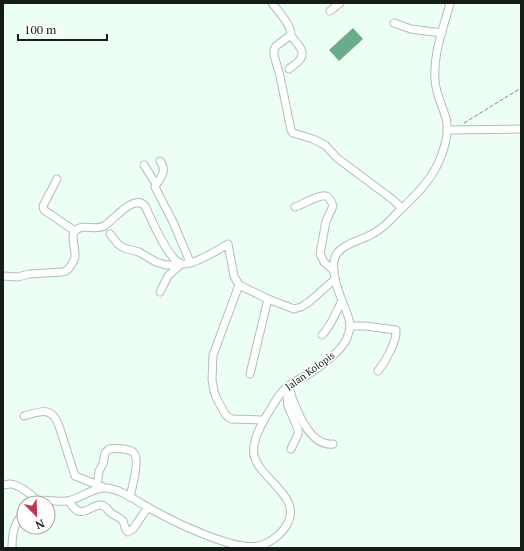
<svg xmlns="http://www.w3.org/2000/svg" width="524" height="551" font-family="'PT Serif',serif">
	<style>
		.water { fill: #69ac8c }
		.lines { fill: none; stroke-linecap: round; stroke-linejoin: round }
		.minor-casing { stroke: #afbfb7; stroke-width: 9 }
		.path { stroke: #7d8881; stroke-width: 1; stroke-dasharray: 4 2; stroke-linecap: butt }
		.minor { stroke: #fff; stroke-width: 7 }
		.labels { text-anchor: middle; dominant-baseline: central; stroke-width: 3; stroke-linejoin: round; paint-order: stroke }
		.street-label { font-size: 10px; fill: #161c18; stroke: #fff }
	</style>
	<rect width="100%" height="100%" fill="#edfef5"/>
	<polygon class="water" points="353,28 363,39 339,61 329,50"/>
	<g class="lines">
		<g class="minor-casing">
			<g id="minor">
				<path d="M272,3C278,11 286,19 290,29C291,31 291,33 291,35C293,41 306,49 301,58C299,62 293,66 289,69"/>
				<polyline points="330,11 340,3"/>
				<polyline points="394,23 411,29 442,33"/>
				<polyline points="291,35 276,46 274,50 274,55 280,76 291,130 293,133 313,139 325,145 337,158 392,199 402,208"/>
				<polyline points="447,130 521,129"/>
				<path d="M160,161C168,172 160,177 155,187L173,222L190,262"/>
				<polyline points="144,165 156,184"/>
				<polyline points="57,179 43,206 44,210 75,231"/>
				<path d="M295,207C301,205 320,194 326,196C330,198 332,203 333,206L326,221L320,254L324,262L334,271"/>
				<polyline points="110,234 118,244 124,248 139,252 156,262 166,265 172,265 180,263"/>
				<path d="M3,276L18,277L29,274L63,272C69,270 70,267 73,262C74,260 75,258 75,256C76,249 70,237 75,231C82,223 95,231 104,226C113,221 134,193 145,206C151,218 169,263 183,264C194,265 218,250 228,244L234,276L239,285L268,299L294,309L301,307L309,302L335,279"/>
				<polyline points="239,285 213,355 212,380 214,391 216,397 225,414 228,417 232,419 263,420"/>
				<polyline points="160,292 168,276 181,264"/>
				<path d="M350,326H365L396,330C397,342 385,362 378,371"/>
				<path d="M322,335C331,327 336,311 342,301"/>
				<polyline points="250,374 268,299"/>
				<path d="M288,386C294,404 308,447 333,444"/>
				<path d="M24,416C41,411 52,406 59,426L75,476L103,487"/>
				<polyline points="291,449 298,434 298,429 288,406 287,397 291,393"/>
				<path d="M3,485C4,485 9,484 9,484C17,483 32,495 37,500"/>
				<path d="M97,485L99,471L103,464L105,453L109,449C115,448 129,448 134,453C140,459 132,488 130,497"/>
				<path d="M69,501C82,525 92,500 104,506C106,507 108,510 110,512C114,516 120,517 123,521C125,525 124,529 128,532L133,529L148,507"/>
				<path d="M32,503C43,497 55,503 67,501C81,499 92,487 106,488C121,489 138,502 151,509C174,522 233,551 258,546C268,544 278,537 284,529C308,498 259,480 254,455C251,439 265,418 273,405C277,398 281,392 287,387C293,382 300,379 307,375C319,368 345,349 348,335C349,332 350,329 350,326C350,320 347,313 345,308C339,294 327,265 338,252C347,242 363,240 374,233C383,228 391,220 398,212C415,196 432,180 440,159C445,147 449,131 446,118C442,105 435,92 435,79C433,53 444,27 450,3"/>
				<path d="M12,548C12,532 14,524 24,512"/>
			</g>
		</g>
		<polyline class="path" points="464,123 521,88"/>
		<use href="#minor" class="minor"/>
	</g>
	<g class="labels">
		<g class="street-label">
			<text transform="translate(310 371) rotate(-36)">Jalan Kolopis</text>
		</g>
	</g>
	<rect width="524" height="551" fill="none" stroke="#161c18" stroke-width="8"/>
	<g transform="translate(36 515) rotate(157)"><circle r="19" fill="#ffffff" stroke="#a2a4a3"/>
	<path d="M0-3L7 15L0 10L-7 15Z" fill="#c33354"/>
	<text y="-6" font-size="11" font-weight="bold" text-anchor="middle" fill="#161c18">N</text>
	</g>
	<path d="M18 34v6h89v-6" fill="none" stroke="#161c18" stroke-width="2"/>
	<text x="24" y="34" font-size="12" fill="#161c18" stroke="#ffffff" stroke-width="3" paint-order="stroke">100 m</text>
</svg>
